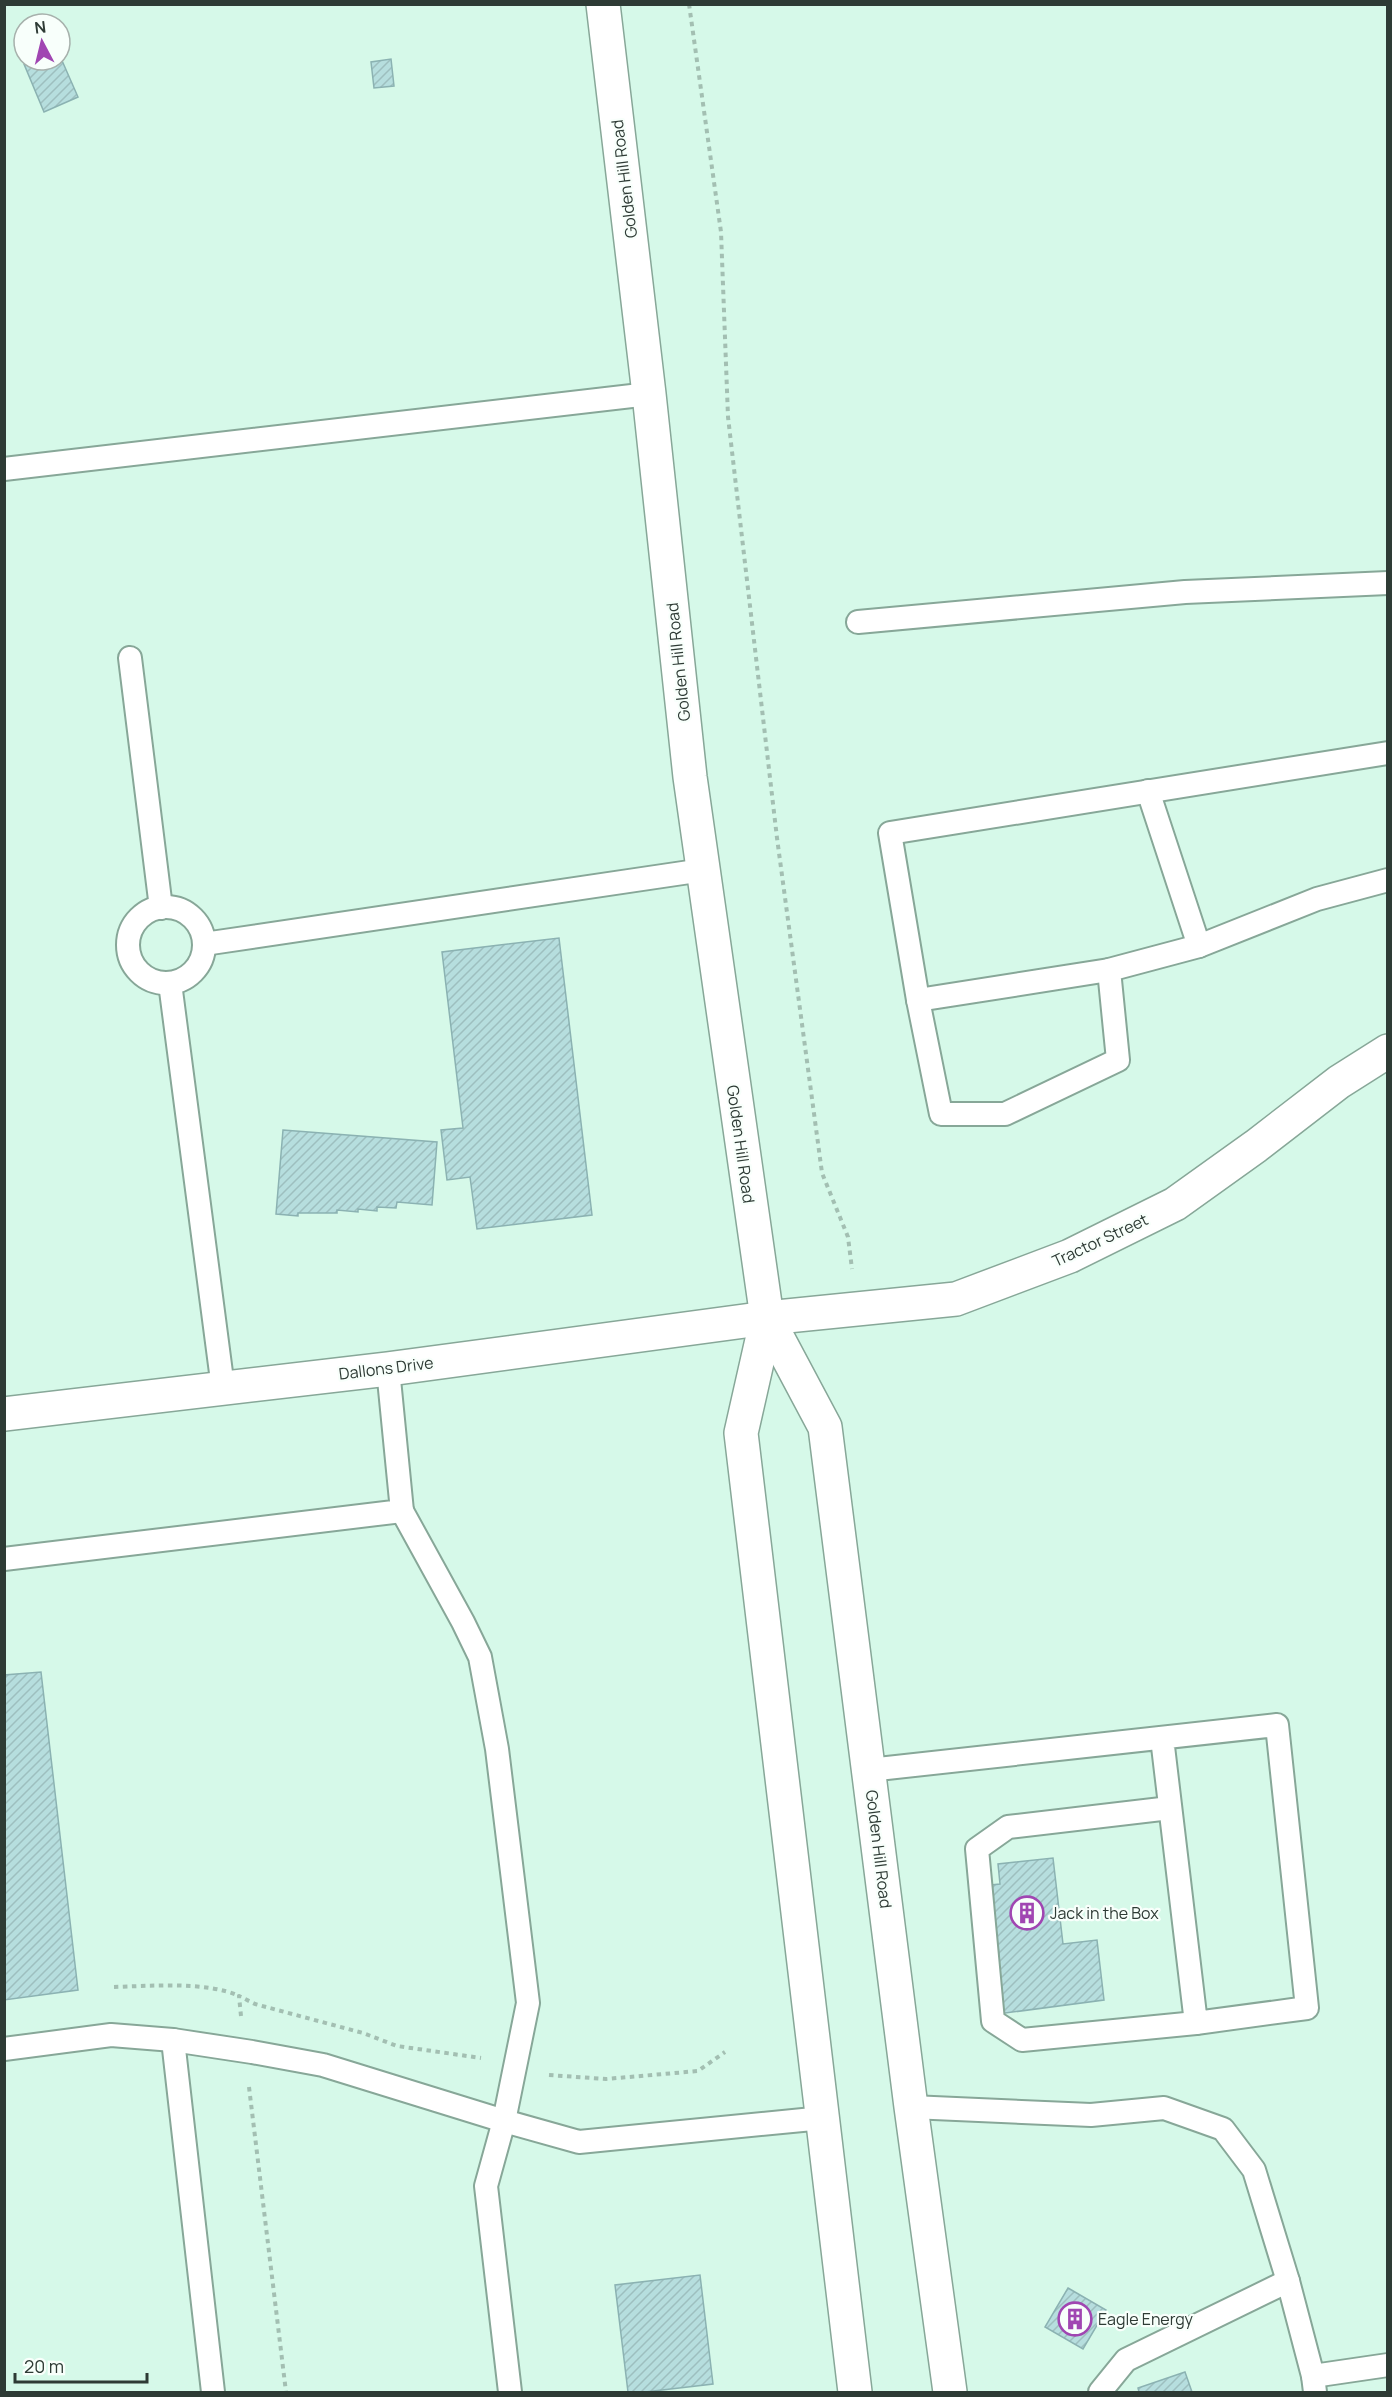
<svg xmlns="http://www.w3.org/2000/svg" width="1392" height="2397" font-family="Manrope,sans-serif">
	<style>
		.building { fill: url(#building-hatch); stroke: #8bb2b2; stroke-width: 1.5 }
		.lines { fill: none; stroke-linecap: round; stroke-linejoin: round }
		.service-casing { stroke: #87a798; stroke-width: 26 }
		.minor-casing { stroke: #87a798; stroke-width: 36 }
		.tertiary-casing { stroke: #87a798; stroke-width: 36 }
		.path { stroke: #a3bfb2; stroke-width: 4; stroke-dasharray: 4.5 4.5; stroke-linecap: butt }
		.service { stroke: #fff; stroke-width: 22 }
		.minor { stroke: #fff; stroke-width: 33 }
		.tertiary { stroke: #fff; stroke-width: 33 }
		.labels { text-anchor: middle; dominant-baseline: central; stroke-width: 4.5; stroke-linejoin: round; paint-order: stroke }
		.street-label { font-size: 16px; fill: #2e3b35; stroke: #f8fffb }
		.poi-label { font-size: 16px; fill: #2e3b35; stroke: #f8fffb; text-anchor: start }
	</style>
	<defs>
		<pattern id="building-hatch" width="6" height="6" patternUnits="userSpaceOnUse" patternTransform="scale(1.5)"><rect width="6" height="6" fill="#b6dede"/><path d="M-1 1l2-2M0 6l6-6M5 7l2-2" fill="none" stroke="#9dbfbf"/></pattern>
	</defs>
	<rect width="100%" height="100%" fill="#d6f9e9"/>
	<g class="building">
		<polygon points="60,56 78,97 44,112 24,64 32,60 60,60"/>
		<polygon points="391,59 394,86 374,88 371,62"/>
		<polygon points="559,938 592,1215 477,1229 470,1177 447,1180 441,1130 463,1128 442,952"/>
		<polygon points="283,1130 437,1142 432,1205 397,1202 396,1208 377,1207 377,1211 358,1209 358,1212 337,1210 337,1213 298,1213 298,1216 276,1214"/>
		<polygon points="41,1672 78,1990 4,2000 4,1675"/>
		<polygon points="1053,1858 1063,1944 1097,1940 1104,2000 998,2014 991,1956 999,1955 991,1885 1000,1884 998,1864"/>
		<polygon points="700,2275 713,2384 645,2392 628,2392 615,2285"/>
		<polygon points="1068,2288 1106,2310 1083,2349 1045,2327"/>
		<polygon points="1185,2372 1192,2392 1139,2392 1138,2388"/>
	</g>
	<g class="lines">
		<g class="service-casing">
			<g id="service">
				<polyline points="4,469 649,394"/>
				<polyline points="858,622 1185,592 1388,583"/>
				<polyline points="130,658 161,908"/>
				<polyline points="1388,753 890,833 918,1000 941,1114 1005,1114 1118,1060 1109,970 1199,946 1317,899 1388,880"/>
				<polyline points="1148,791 1199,946"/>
				<circle cx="166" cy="945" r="38"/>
				<polyline points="204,944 703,870"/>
				<polyline points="170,983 223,1388"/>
				<polyline points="918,1000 1109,970"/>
				<polyline points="402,1511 463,1622 480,1657 497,1749 528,2003 504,2121 486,2186 510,2392"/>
				<polyline points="4,1559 402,1511 388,1369"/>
				<polyline points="869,1770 1277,1725 1307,2008 1196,2023 1162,1738"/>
				<polyline points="1170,1808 1008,1827 977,1849 993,2021 1022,2040 1196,2023"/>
				<polyline points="173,2040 213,2392"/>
				<polyline points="4,2049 111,2035 173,2040 252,2052 323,2065 504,2121 579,2142 823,2118"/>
				<polyline points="911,2107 1091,2115 1164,2108 1223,2129 1254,2170 1288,2281 1313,2376 1315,2392"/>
				<polyline points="1313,2376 1388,2365"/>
				<polyline points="1100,2392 1126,2360 1288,2281"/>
			</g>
		</g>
		<g class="minor-casing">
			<polyline id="minor" points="603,4 649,394 690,777 767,1318 956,1299 1070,1256 1175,1204 1256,1146 1339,1082 1388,1051"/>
		</g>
		<g class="tertiary-casing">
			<g id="tertiary">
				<polyline points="767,1318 825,1427 911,2107 950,2392"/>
				<polyline points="767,1318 741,1433 855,2392"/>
				<polyline points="4,1414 388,1369 767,1318"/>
			</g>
		</g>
		<g class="path">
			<polyline points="689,4 721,232 728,417 777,838 822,1173 848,1237 852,1269"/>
			<path d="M114,1987C150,1986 207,1981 239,1996"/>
			<polyline points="241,2016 239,1996 255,2004 363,2033 397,2046 481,2058"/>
			<polyline points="549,2075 606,2079 698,2071 725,2052"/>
			<polyline points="249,2087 286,2392"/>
		</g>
		<use href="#service" class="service"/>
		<use href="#minor" class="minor"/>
		<use href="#tertiary" class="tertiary"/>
	</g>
	<defs>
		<g id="building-ring" transform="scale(1.725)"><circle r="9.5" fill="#f8fffb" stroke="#a046b2" stroke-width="1.5"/><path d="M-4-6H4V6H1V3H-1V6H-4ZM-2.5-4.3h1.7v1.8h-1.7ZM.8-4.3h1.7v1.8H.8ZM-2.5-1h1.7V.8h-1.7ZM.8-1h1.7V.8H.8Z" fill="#a046b2"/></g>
	</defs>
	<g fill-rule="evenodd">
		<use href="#building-ring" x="1027" y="1913"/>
		<use href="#building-ring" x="1075" y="2319"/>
	</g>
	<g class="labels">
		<g class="street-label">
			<text transform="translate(624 179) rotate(-97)">Golden Hill Road</text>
			<text transform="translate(678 662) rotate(-96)">Golden Hill Road</text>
			<text transform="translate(741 1144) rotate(82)">Golden Hill Road</text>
			<text transform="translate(1100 1240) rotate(-25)">Tractor Street</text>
			<text transform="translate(386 1368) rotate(-7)">Dallons Drive</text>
			<text transform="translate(879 1849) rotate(83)">Golden Hill Road</text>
		</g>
		<g class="poi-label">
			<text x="1050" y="1913">Jack in the Box</text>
			<text x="1098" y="2319">Eagle Energy</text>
		</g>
	</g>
	<rect width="1392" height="2397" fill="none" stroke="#2e3b35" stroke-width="12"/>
	<g transform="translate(42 42) rotate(353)"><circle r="28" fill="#f8fffb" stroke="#a7b1ac" stroke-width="1.5"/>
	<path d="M0-4.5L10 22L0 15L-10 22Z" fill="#a046b2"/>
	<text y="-9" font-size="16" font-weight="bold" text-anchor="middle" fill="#2e3b35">N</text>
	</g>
	<path d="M15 2373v9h132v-9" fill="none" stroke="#2e3b35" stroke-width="3"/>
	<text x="24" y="2373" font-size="18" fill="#2e3b35" stroke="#f8fffb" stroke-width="4.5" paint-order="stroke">20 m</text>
</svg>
